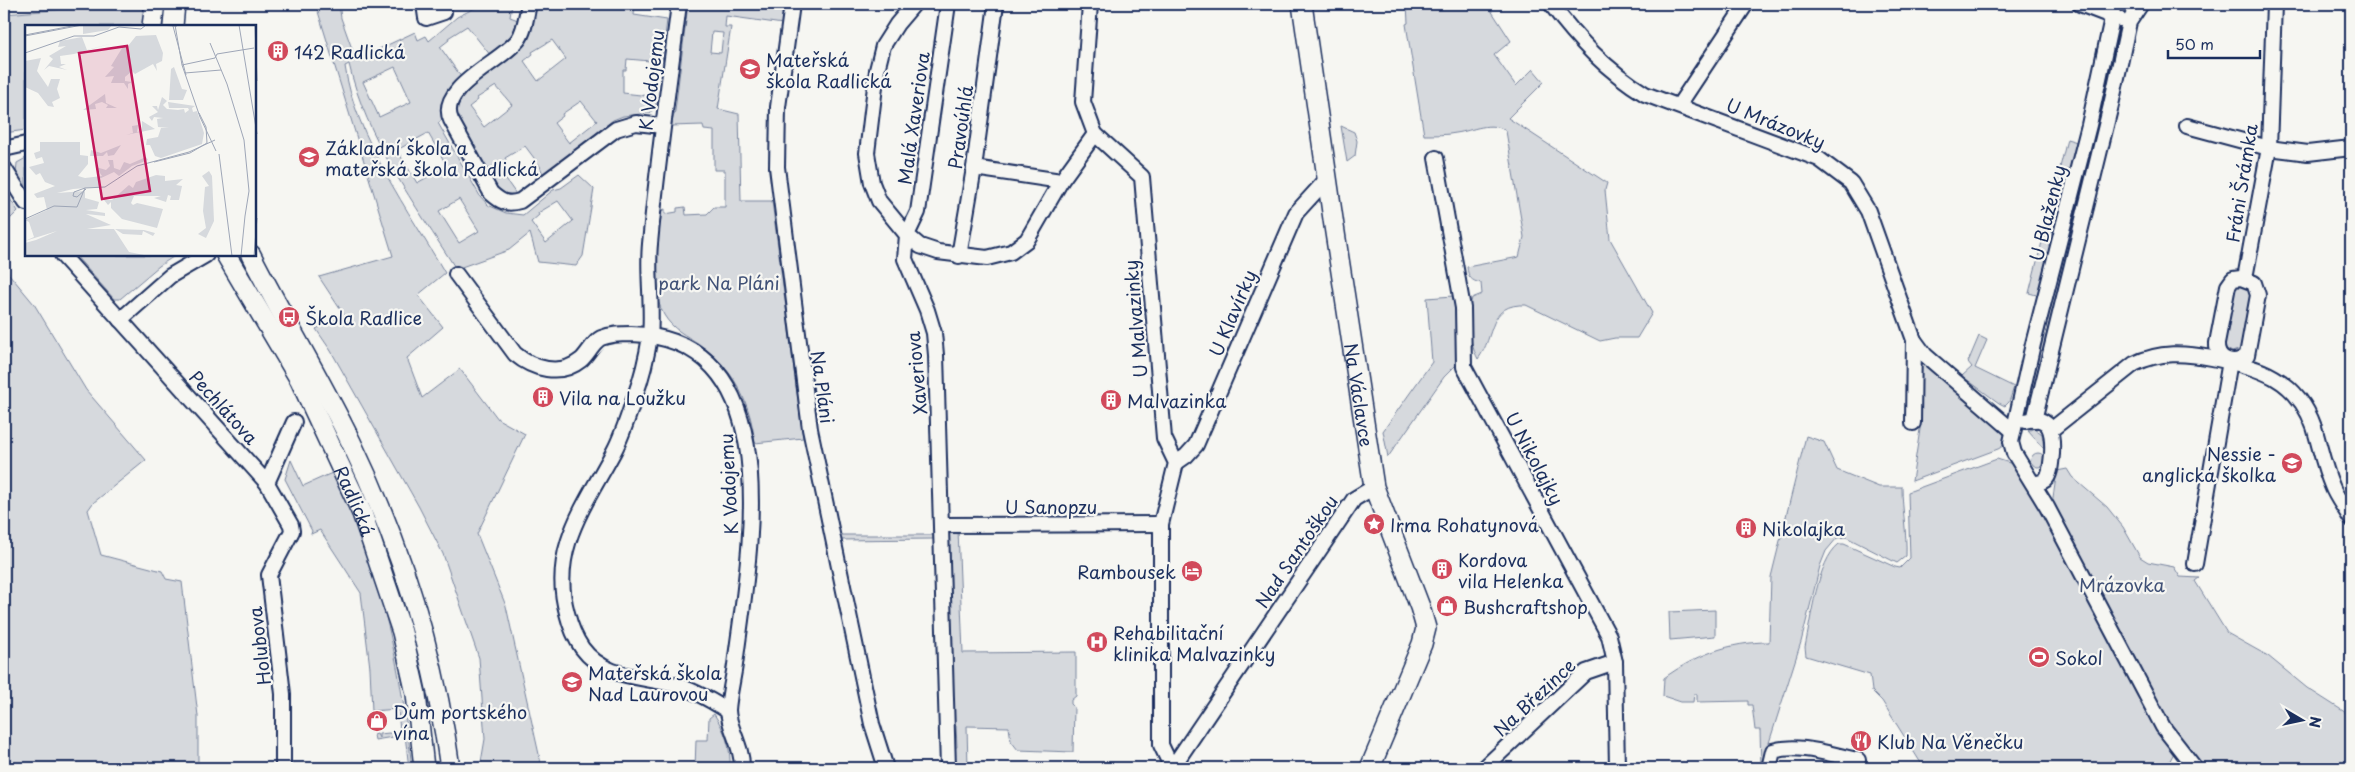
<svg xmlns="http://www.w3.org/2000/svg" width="2355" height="772" font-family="'Playpen Sans',sans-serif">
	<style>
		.green { fill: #d6d9dd; stroke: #78849e; fill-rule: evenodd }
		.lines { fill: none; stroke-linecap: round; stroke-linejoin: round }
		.street-casing { stroke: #1b2f5e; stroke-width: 18 }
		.secondary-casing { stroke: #1b2f5e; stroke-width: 22 }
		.street { stroke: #f6f6f2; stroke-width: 14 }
		.secondary { stroke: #f6f6f2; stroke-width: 19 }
		.labels { text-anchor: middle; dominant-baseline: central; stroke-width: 4.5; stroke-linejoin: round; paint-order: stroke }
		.poi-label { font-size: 18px; fill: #1b2f5e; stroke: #f6f6f2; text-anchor: start }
		.street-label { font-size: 18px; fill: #1b2f5e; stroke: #f6f6f2 }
		.park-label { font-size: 18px; fill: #405177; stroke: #f6f6f2 }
		.inset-road { fill: none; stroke: #9ea6b7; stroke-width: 1 }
		.view { fill: #c2185b; fill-opacity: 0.15; stroke: #c2185b; stroke-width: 2.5 }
		.inset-edge { fill: none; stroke: #1b2f5e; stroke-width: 2.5 }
	</style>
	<rect width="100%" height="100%" fill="#f6f6f2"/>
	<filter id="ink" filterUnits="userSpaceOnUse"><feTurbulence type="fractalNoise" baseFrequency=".02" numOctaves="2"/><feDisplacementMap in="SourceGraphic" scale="10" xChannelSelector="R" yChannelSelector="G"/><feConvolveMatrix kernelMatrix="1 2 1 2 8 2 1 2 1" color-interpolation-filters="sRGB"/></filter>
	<g filter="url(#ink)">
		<g class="green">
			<polygon points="128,4 148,4 144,26 26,26 26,130 4,133 4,14"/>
			<path d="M189,4H339L341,18L356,60L415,32L418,40L426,36L429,41L457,17L483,4H512L510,17L518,20C513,36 504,45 491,56L467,26L448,38L449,40L440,47L462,78C448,90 438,99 442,120L438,123L480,196L488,205L506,213L523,215L553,190L561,188L579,175L594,189L583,256L576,266L538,262L530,233L509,250L456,269C415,204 366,139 349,64L345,66C354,135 410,213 445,273L418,295L443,327L407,358L422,398L460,369L498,419L525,434L477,534L506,606L542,768H480L485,739L479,658L443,554L419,507L331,351L316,329L344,315L319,277L393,256L316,5L189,6ZM395,67L411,102L379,117L363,82ZM428,133L447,166L417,183L397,150ZM459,199L479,231L459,243L439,211ZM558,201L573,221L546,243L531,222L539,215L538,213Z"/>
			<path d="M537,4H566L569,7L574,4H635L634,15L667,20L662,62L627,59L626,70H623V93L649,96L656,100V105L650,113L623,116L613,120L543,175L540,166L525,146L505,158L506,160L497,167L516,194H505L496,187L456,117C455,87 505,70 522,47C531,35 534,18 537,4ZM552,40L566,59L538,81L524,61L533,54L532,52ZM496,86L512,105L484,127L469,107L478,100L477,98ZM581,101L597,121L569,143L554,123L563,116L562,114Z"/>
			<path d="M688,4H785L783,24L726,16L725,27H731L718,109L739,114L741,201H772L803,438L755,443C750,401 734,369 699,344C686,335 673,330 664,315C647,283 656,243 662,210L665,209V214L677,212V208L685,207L686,215L707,214L714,207H725V170H714V131L704,130L703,125L671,126L675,111ZM712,32L723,33L721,53L710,52Z"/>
			<path d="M1407,4H1487L1511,41L1494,55L1516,86L1533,69L1544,82L1508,118L1607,183L1605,190L1610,239L1652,313L1637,338H1615L1600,341L1526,305C1487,303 1496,336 1478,359C1468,340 1467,318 1472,298L1482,294L1481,283C1471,281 1468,277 1467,267L1519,257L1524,237L1506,131C1491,120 1472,131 1456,133C1446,135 1435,135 1424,135L1406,24L1408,23Z"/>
			<polygon points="2115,38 2120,40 2033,410 2028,414 2022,414 2038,335 2049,313"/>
			<polygon points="1341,126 1354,132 1357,141 1355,156 1347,162"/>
			<polygon points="2067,139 2077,142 2062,207 2051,204"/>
			<polygon points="26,158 26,188 16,174 17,163"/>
			<polygon points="4,190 18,211 4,225"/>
			<polygon points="2045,230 2055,232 2040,296 2029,293"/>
			<polygon points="75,255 176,255 159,266 120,299 114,299"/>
			<polygon points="4,268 34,304 86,390 146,460 93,503 88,510 101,555 162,571 166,579 182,582 198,716 198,768 4,768"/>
			<path d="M2245,284L2252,290L2241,349L2232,352L2225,348C2220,331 2224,299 2236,285Z"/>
			<polygon points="1453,296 1460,339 1458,363 1444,377 1388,457 1383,431 1432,362 1427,298"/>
			<polygon points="1979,336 1987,340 1975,368 2014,387 2009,402 2005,406 1999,403 1962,376 1972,367 1968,362"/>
			<path d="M1920,357L1995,422C2002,430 2013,442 1998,449L1912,481L1921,423Z"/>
			<polygon points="2034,428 2042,434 2044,449 2028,431"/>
			<path d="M1806,436L1824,442L1837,470L1879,487H1902C1902,510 1907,532 1906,556L1897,563L1846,537L1837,538L1826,551L1820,566L1801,642L1761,768L1760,730H1755L1752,705H1748V701L1697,702V694H1694L1693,702H1681L1663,696L1664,678C1696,655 1729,642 1769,642L1771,577Z"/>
			<circle cx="2038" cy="460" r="7"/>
			<path d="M1997,459L2016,465L2143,706L2057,521L2052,504L2057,471L2067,469L2072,477L2107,507L2123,527L2140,557L2148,562L2174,567L2180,577L2199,578L2195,581L2227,633L2268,656L2307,688L2351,716V768H2192L2175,751L2166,768H1924L1882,701L1872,691L1870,675L1806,656L1805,647C1811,620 1817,561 1839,544H1844L1895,567L1900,568L1910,558L1908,492Z"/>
			<path d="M291,460L303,486L332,473C381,568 400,663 412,768H409L405,735L375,740L374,735L377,734L379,738V734L400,732L398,709L372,711L370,668L361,593L320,530L311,534L312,531L285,479Z"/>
			<polygon points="958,530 963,653 1076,652 1076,696 1071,700 1071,704 1074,707 1073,752 1018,750 1011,741 1009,727 967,726 968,768 954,768 954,748 957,747 956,726 953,723 948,536 952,532"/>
			<polygon points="838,535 933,535 933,539 839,540"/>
			<polygon points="1715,610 1715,636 1670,640 1669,612"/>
			<path d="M714,714C725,731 731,747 730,768H695L696,740H708L709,718Z"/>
		</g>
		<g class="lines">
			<g class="street-casing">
				<g id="street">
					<polyline points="424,4 426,18 444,12"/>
					<path d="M529,4C526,16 525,31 518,40C501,62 436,88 451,120L491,193C501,202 507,205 520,201L616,129L636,123L663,126"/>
					<path d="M679,4C669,84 657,164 650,244C647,274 653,305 650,336C647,356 642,377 635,396C629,414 623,434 614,451C586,504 549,550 567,613C570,625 575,638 582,648C604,678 639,676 672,684C692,689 711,700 728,711"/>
					<polyline points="792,4 778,107 777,167 810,429 872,724 886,768"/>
					<polyline points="914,4 897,24 883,46 877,70 867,153 872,183 879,201 907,235 905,259 927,310 934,333 936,355 948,768"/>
					<polyline points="948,4 918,212 907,235 920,246 938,252 987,258 1011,252 1027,240 1061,181 1095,134"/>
					<polyline points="1090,4 1083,102 1095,134 1142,177 1164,438 1176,463 1161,524 1161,745 1172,768"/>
					<path d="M1551,4C1578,40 1606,70 1645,94L1819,159L1851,183L1868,211L1914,340L1925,355L2013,431"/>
					<polyline points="2080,4 2119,19"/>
					<polyline points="2113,4 2112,18 2089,125 2033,344 2011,442 2014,453 2047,507 2163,727 2195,768"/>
					<polyline points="1679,105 1746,4"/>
					<polyline points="2187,126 2269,148 2308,153 2351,148"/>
					<polyline points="4,149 26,144"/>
					<polyline points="1436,158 1463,308 1464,367 1609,636 1615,662 1617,768"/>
					<polyline points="4,168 26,203"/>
					<polyline points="974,168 1061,181"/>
					<polyline points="62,255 267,483 291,525 292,531 269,575 283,694 283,768"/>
					<polyline points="959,256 974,168 996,4"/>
					<path d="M456,274L515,354C533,369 560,377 581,360C588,354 593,342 601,338C611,334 621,334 631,334C794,339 748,560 735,665C733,679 729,695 728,710C728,727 743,747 742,768"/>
					<path d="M2241,278L2254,283L2258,295L2247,355C2235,367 2216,360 2217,343L2228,286L2233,279Z"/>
					<polyline points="2245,278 2269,148 2274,4"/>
					<polyline points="120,320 170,276 206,255"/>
					<polyline points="2034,420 2111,105 2129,22 2141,4"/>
					<path d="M2025,421C2052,414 2053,434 2052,454C2051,462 2051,475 2045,480C2041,483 2037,483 2033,483"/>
					<polyline points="1913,423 1914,340"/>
					<path d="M2051,430L2134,364C2160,351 2185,353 2212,358C2259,367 2297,378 2314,427C2320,447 2324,467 2332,486C2336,497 2345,508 2351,519"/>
					<polyline points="1176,463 1186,456 1196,445 1296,213 1327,179"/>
					<polyline points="267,483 294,422"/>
					<polyline points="942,525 1161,524"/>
					<polyline points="2195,564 2230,361"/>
					<polyline points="1172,768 1354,499 1374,487"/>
					<polyline points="1484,768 1586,672 1615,662"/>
					<path d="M1769,768L1773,751C1800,743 1831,755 1858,760"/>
				</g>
			</g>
			<g class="secondary-casing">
				<g id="secondary">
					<path id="s1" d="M1302,4L1334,226L1374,487L1420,607L1426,628L1422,644L1370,768"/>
					<polyline points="152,26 155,4"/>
					<polyline points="173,26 175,4"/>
					<path id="s2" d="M226,255L300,380L362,513L402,632L416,694L424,768"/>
					<path d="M251,255C283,318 320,378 351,442C401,545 435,655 450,768"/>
				</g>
			</g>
			<use href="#street" class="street"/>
			<use href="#secondary" class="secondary"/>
		</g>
	</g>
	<defs>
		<g id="building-disc" transform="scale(1.125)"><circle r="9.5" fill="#d1495b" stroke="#f6f6f2"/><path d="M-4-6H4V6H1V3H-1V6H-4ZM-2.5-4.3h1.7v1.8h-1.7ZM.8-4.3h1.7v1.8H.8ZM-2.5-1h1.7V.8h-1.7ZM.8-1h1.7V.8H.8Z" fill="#fff"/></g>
		<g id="school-disc" transform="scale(1.125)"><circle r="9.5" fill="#d1495b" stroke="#f6f6f2"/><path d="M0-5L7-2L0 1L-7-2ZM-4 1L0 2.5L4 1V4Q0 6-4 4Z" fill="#fff"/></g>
		<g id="bus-disc" transform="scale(1.125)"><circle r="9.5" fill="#d1495b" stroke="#f6f6f2"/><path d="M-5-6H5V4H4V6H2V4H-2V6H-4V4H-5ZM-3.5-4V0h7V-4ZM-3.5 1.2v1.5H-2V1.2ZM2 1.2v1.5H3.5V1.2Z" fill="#fff"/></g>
		<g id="sight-disc" transform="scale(1.125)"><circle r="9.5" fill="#d1495b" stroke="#f6f6f2"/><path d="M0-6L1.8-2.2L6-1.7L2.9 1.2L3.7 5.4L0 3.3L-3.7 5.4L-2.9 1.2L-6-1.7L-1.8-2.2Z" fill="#fff"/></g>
		<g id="hotel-disc" transform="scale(1.125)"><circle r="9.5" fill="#d1495b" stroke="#f6f6f2"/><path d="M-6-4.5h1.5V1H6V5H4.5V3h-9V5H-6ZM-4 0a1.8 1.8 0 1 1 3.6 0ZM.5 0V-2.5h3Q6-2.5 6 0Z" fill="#fff"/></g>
		<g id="shop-disc" transform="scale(1.125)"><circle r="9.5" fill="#d1495b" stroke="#f6f6f2"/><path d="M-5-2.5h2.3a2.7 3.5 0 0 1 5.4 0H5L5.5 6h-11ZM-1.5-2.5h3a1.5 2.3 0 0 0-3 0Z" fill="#fff"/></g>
		<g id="hospital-disc" transform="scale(1.125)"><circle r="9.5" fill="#d1495b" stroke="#f6f6f2"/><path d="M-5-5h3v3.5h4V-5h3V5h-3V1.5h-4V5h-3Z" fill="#fff"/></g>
		<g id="stadium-disc" transform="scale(1.125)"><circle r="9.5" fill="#d1495b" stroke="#f6f6f2"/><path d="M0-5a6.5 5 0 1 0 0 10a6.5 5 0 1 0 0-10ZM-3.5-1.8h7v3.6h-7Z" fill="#fff"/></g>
		<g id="restaurant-disc" transform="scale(1.125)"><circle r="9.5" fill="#d1495b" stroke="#f6f6f2"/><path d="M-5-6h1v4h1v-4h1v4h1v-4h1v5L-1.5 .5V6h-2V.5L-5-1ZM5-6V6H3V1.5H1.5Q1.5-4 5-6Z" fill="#fff"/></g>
	</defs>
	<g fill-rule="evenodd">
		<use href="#building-disc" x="278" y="51"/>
		<use href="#school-disc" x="750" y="69"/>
		<use href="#school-disc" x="309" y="157"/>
		<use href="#bus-disc" x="289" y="317"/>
		<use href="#building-disc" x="543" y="397"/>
		<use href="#building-disc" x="1111" y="400"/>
		<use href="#school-disc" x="2292" y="463"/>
		<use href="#sight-disc" x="1374" y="524"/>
		<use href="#building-disc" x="1746" y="528"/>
		<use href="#building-disc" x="1442" y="569"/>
		<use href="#hotel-disc" x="1192" y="571"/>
		<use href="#shop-disc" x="1447" y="606"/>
		<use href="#hospital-disc" x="1097" y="642"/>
		<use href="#stadium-disc" x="2039" y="657"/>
		<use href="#school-disc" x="572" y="682"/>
		<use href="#shop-disc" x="377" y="721"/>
		<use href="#restaurant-disc" x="1861" y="741"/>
	</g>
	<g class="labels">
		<g class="poi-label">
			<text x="294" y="51">142 Radlická</text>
			<text x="766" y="59">Mateřská<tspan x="766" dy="21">škola Radlická</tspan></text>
			<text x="325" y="147">Základní škola a<tspan x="325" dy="21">mateřská škola Radlická</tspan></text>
			<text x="305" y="317">Škola Radlice</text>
			<text x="559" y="397">Vila na Loužku</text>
			<text x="1127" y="400">Malvazinka</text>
			<text x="2276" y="453" text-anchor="end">Nessie -<tspan x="2276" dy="21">anglická školka</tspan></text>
			<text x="1390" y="524">Irma Rohatynová</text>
			<text x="1762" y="528">Nikolajka</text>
			<text x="1458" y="559">Kordova<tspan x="1458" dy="21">vila Helenka</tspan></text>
			<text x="1176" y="571" text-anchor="end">Rambousek</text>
			<text x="1463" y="606">Bushcraftshop</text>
			<text x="1113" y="632">Rehabilitační<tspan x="1113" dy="21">klinika Malvazinky</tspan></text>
			<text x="2055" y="657">Sokol</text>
			<text x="588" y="672">Mateřská škola<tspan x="588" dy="21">Nad Laurovou</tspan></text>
			<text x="393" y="711">Dům portského<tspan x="393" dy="21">vína</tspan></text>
			<text x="1877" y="741">Klub Na Věnečku</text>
		</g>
		<g class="street-label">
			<text transform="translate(651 80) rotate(-83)">K Vodojemu</text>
			<text transform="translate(913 118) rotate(-82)">Malá Xaveriova</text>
			<text transform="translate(1776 123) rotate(22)">U Mrázovky</text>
			<text transform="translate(960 127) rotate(-82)">Pravoúhlá</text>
			<text transform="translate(2241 183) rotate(-81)">Fráni Šrámka</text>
			<text transform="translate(2047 213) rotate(-76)">U Blaženky</text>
			<text transform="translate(1232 313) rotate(-67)">U Klavírky</text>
			<text transform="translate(1135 319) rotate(-95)">U Malvazinky</text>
			<text transform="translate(916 373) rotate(-95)">Xaveriova</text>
			<text transform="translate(823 387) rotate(82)">Na Pláni</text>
			<text stroke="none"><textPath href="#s1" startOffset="395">Na Václavce</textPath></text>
			<text transform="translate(224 407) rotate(48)">Pechlátova</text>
			<text transform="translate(1535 458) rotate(62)">U Nikolajky</text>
			<text transform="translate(728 484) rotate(-93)">K Vodojemu</text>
			<text stroke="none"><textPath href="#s2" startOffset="278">Radlická</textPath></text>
			<text x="1051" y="506">U Sanopzu</text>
			<text transform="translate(1296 551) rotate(-56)">Nad Santoškou</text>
			<text transform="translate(259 646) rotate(-97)">Holubova</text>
			<text transform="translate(1534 697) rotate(-43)">Na Březince</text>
		</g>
		<g class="park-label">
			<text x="719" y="282">park Na Pláni</text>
			<text x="2122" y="584">Mrázovka</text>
		</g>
	</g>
	<g transform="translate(25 25)">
		<rect width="231" height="231" fill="#f6f6f2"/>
		<path d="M87,0L83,5L58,9V1ZM131,10L138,28L137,36L131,39L132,46L128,39L110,49L107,46L100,52V56L107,57L103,59V64L99,58H86L89,51L80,52L89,42L86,41L99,20L103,21L111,11ZM57,12L62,25L88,18L49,29L35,31L36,39H41L34,42L42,45L24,41L19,45L28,34L24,31L41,21L33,22L35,16ZM16,33L12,46L23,62L26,54H35L32,64L35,73L27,77L29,82L23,81L13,68L0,62V36ZM149,42L157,64L162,65L158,75H144L146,44ZM80,69L81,78L92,83H81L83,80L77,77L70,79L71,84L58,85ZM137,72L142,76L138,80L142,84L153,85L159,84L160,88L164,85L163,83H144L143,77L170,81L167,83L168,87L172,86L179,108L177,119L136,133L130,131L125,120H121L122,114L133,112L136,103H144L133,102L132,94L138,93L129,92L127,96L124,92L133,87L127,81H132L133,85ZM117,96L130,104L101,110L108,108L107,101L113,100L112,107L117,106ZM15,117H55V130L63,131V139L53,151L60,153L77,151L71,142L81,145L85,141L83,135H88L89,143L95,145L99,137L105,139L121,132L123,135L107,141L94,151L89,147L74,154L76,162L48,164L32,168L60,166V173L74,177L72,184L61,185L80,188V191L61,189L86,200L62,204H89L104,227L124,231H0V218L11,215L32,206L0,216L9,212L4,197L0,195L22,185L19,172L12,173L9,169L30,161L20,157L15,148L11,150L4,142L19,138L17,132L11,134L9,128L15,126ZM96,120L89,130L83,131L82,127L78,131H65L66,125L76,128ZM184,146L187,151L189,196L181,213L173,209L181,203L178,186L180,162L184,161L177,151ZM131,150L140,151V156L158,154L151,160L157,161L154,175H145L146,171L143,170L141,177L129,173L136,171H109L106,178L108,180L112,178L138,184L132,203L97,194L86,183V177L83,180L79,175H87L104,160L108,163L111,157ZM90,204L119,205L130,208L128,211L118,206L117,210L98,209Z" fill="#d6d9dd"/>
		<path class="inset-road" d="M130,0L152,1M132,0H163M150,0L157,40L175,92L191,126M214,0L232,109M230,0L232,56M148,1L161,50M0,10L52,0M0,11L57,0M185,18L202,59L219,115L224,166L220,191M0,28L49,11H69L94,2L116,4L121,0M157,40L190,33L192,29L229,23M160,48L196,45M194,129L207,231M129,137L165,128L182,118L181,102L174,88M60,163L49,167L48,171L52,172L61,164M0,194L29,181L52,182L60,163L80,162L112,141L164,127L190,115M216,231L220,191M229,231L232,193"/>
		<path class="view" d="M102,21L125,166L77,174L54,28Z"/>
		<rect width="231" height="231" class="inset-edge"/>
	</g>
	<rect width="2355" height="772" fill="none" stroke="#f6f6f2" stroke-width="20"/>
	<rect x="10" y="10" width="2335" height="752" fill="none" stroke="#1b2f5e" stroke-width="2" filter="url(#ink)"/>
	<g transform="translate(2302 720) rotate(99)" stroke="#f6f6f2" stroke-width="4" paint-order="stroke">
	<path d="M0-4L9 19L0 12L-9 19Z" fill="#1b2f5e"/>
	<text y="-8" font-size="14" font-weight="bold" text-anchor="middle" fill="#1b2f5e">N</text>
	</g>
	<path d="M2168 50v8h92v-8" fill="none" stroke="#1b2f5e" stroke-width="2.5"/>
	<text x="2175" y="50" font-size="15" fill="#1b2f5e" stroke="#f6f6f2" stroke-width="4" paint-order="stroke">50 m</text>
</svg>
